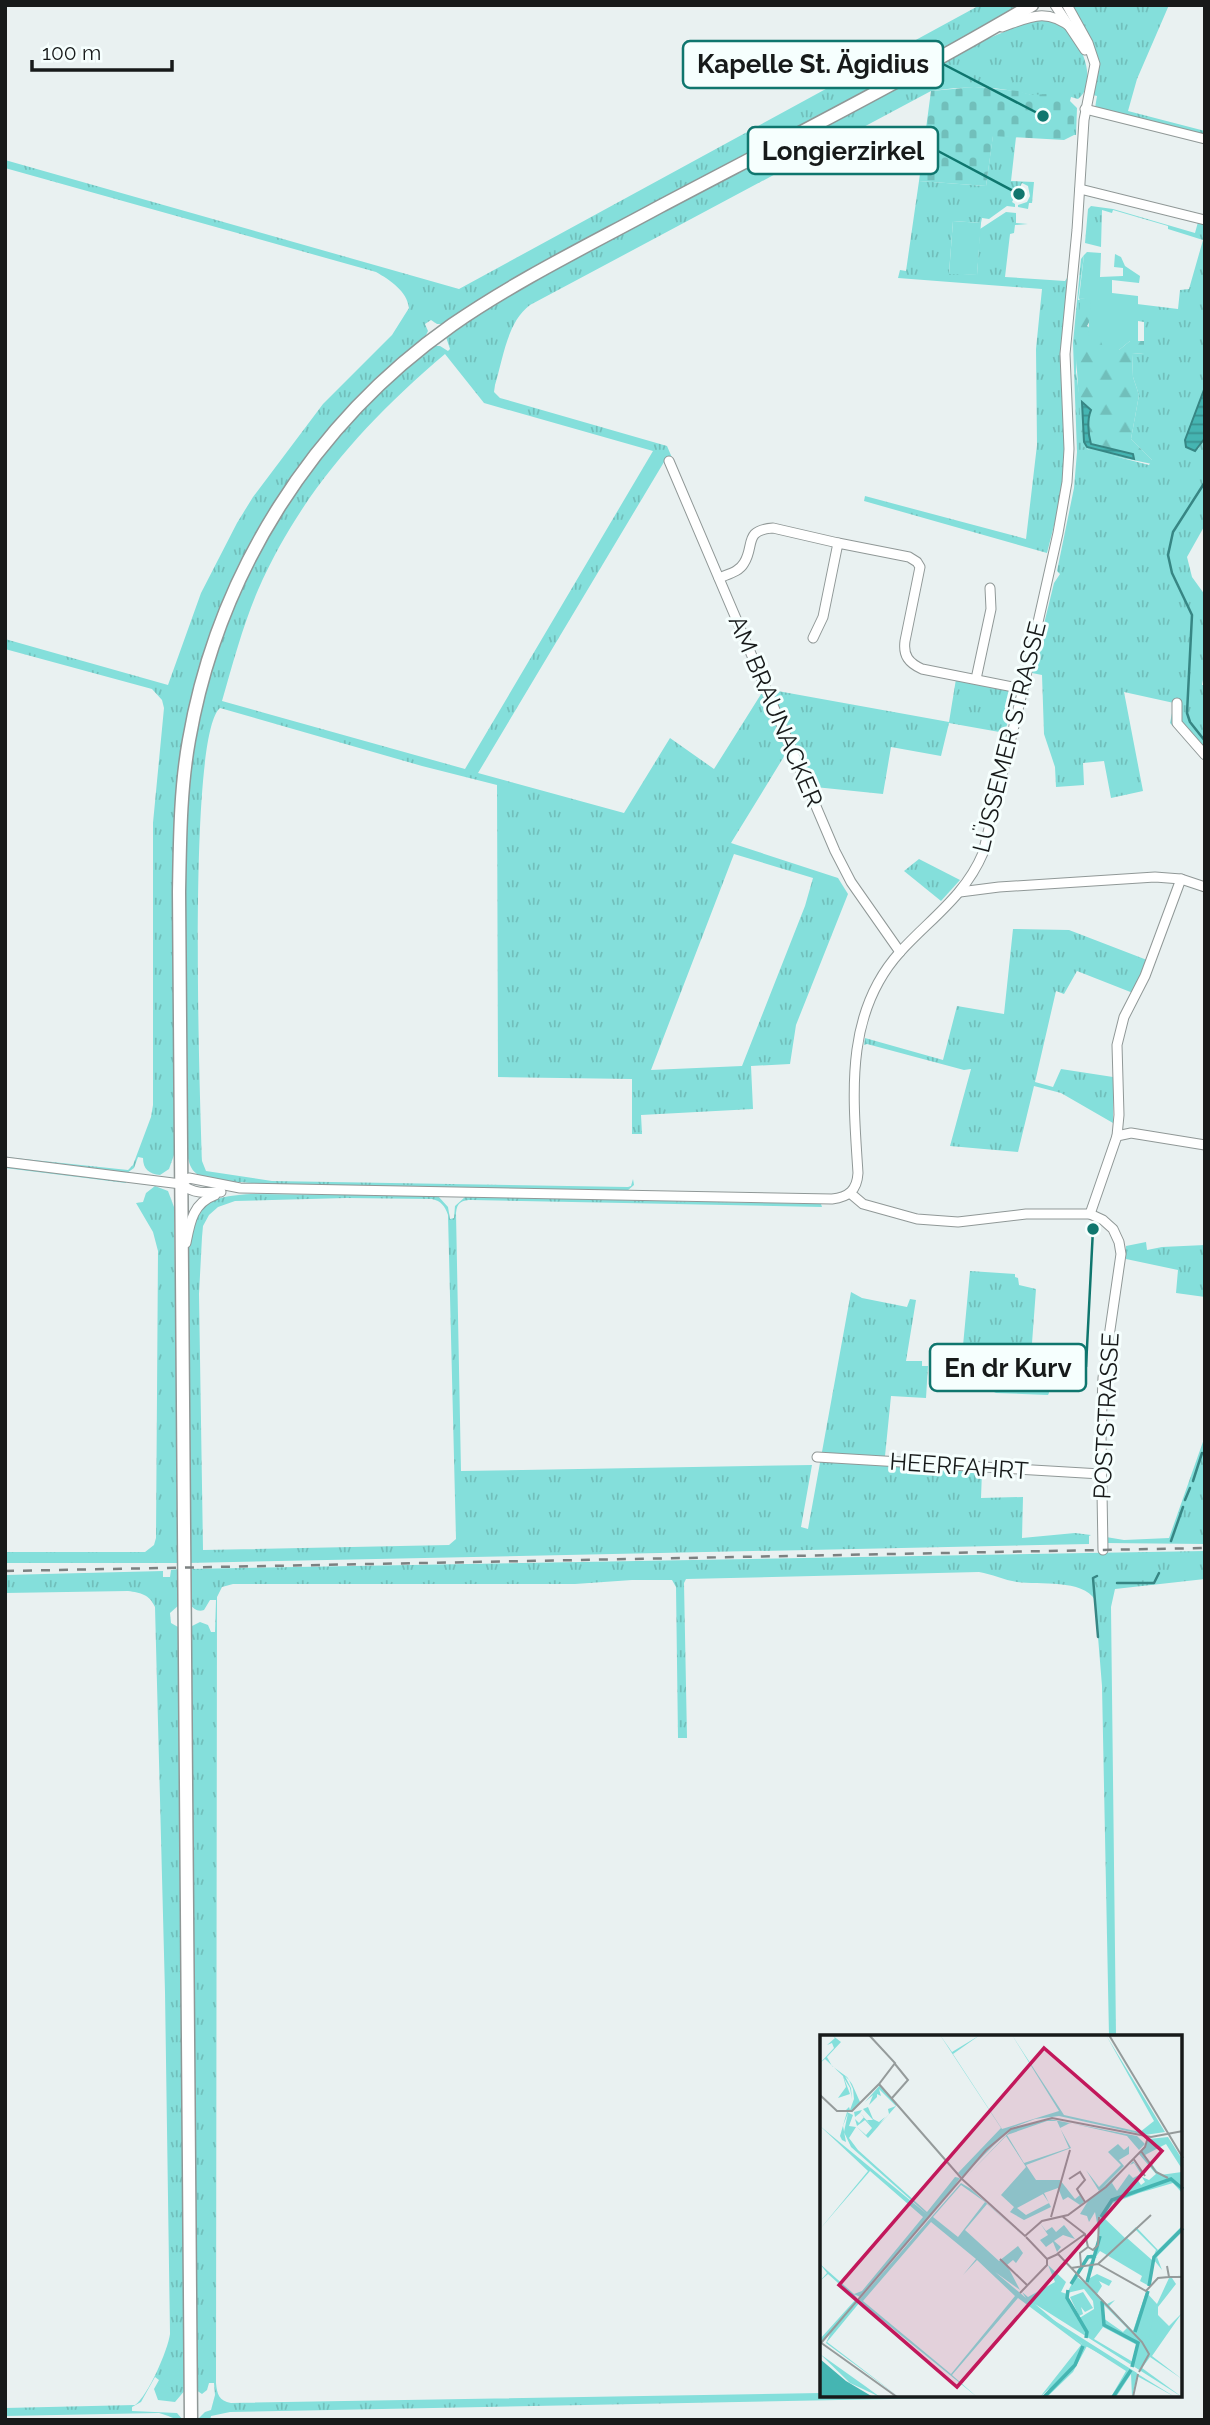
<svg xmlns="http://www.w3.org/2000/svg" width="1210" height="2425" font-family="Raleway,sans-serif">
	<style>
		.grass { fill: url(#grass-tufts); fill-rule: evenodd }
		.forest { fill: url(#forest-firs) }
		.cemetery { fill: url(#cemetery-stones) }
		.garden { fill: #84dfdb }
		.water { fill: url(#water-rules); stroke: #378684; stroke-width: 2 }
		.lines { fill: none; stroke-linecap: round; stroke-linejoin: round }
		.stream { stroke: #378684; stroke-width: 2.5 }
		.street-casing { stroke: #909897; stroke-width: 11 }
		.secondary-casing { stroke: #909897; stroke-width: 15 }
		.street { stroke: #fff; stroke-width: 9 }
		.secondary { stroke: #fff; stroke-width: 12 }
		.rail { stroke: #7c8181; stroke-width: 2.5; stroke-dasharray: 9 9; stroke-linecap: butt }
		.labels { text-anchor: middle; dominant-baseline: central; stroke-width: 6; stroke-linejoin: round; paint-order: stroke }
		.street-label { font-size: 24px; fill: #171a1a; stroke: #f6fffe }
		.inset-river { fill: none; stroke: #45b5b2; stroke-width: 3.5 }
		.inset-road { fill: none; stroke: #959b9b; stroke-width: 2 }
		.view { fill: #c2185b; fill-opacity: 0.15; stroke: #c2185b; stroke-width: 3.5 }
		.inset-edge { fill: none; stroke: #171a1a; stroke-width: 3.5 }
		.leader { fill: none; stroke: #0f766e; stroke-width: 2.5 }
		.callout-dot { fill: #0f766e; stroke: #f6fffe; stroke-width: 2.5 }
		.callout { fill: #f6fffe; stroke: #0f766e; stroke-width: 2.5 }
		.callout-label { font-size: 26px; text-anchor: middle; font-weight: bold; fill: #171a1a }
	</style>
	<defs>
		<pattern id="grass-tufts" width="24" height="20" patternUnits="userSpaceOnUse" patternTransform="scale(1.75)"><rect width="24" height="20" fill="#84dfdb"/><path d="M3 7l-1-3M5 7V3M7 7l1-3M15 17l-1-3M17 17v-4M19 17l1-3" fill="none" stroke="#71bfbb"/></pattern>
		<pattern id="forest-firs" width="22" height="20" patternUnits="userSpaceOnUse" patternTransform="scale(1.75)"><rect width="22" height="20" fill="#84dfdb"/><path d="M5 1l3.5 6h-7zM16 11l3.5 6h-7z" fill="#71bfbb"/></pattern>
		<pattern id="cemetery-stones" width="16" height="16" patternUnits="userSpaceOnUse" patternTransform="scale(1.75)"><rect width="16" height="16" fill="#84dfdb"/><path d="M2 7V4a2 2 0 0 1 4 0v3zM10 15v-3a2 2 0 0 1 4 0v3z" fill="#71bfbb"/></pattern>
		<pattern id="water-rules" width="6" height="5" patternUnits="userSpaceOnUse" patternTransform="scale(1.75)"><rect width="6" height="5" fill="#45b5b2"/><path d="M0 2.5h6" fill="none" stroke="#399290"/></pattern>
	</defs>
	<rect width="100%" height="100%" fill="#e9f1f1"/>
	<g class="grass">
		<path d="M980,5H1019L964,39L444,324H437L431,320L425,324L428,331L423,341L304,461L272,508L189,718L174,1155L169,1169L160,1175C149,1174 143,1169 143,1158L138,1157L134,1168L127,1173L126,1183L5,1168V1157L128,1170L133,1165L151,1117L153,1105V823L164,708L162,700L152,689L5,649V639L168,685L201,593L237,523L253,497L323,404L392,335L409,308C407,291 390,280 376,272L5,168V160L459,289Z"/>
		<polygon points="1073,5 1169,5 1137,79 1128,111 1205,131 1205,137 1095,108 1097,96 1093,95 1098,71"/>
		<path d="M1051,19C1056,21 1063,23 1066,27C1081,42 1099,83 1078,99L1071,97L1070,101L1077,108L1076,135H1074V110C1022,89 988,83 931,91L530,305C507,322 503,359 495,385L494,392L500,398L667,446L673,460L664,462L478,773L624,813L670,738L714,769L763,691L788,750L731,843L838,878L848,894L796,1025L790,1064L751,1066L753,1109L641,1115L642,1134H632V1079L498,1077L497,785L422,766L220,708C187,735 200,1100 202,1161L206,1171L272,1181L628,1187L631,1186L633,1179L634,1185L627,1191L274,1184C258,1183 208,1182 197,1174C190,1169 189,1162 187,1154L184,859L189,774L199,714L221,635L262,543L322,453L383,388L434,346H440L448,351L450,349L446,337L450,332L534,280L987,39L1030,21ZM445,354L484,403L653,451L465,769L222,701C233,663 243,625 258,590C300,494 366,421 445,354ZM734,854L813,878L805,906L742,1066L651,1070Z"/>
		<polygon points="993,135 1016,137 1011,181 1034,182 1032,203 1029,203 1028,209 1018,207 1018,205 1027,202 1030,196 1028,186 1022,183 1012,202 1015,204 1015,207 1007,206 989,219 982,218 981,223 953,221 949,273 977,275 980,229 1006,212 1016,213 1016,223 1028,224 1015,225 1014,233 1010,234 1005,277 1065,281 1067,278 1061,367 1065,460 1058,510 1047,553 864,501 865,496 1026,539 1037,445 1036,349 1042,289 898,278 900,270 906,271 919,181 986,186"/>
		<polygon points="1091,206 1113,209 1195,233 1198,222 1205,224 1205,387 1185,444 1198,449 1205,438 1205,525 1187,557 1192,577 1205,595 1205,668 1202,685 1205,685 1205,759 1170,723 1174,703 1124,692 1143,791 1111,798 1104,761 1083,763 1084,785 1056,787 1055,767 1044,734 1042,675 1032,673 1054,583 1060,574 1057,571 1074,488 1077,452 1073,343 1081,259 1084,255 1078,300 1081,300 1076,372 1087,449 1149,465 1152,460 1131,439 1139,395 1133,377 1132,354 1144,353 1144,322 1138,321 1137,304 1178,309 1180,290 1189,289 1203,240 1168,229 1168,226 1113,210 1112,213 1102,210 1101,247 1085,243 1088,209"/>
		<polygon points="956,679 1015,691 1005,733 949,723 941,756 891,747 883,794 815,787 810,784 770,693 772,690 949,722"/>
		<polygon points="919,859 960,880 941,901 904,871"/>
		<polygon points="1013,929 1069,930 1147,960 1133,993 1077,971 1064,994 1056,991 1035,1082 1053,1087 1061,1069 1113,1077 1113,1123 1061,1093 1034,1086 1018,1152 950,1146 971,1069 964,1070 867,1044 864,1045 865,1038 943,1060 957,1006 1004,1014"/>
		<polygon points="155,1186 168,1191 174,1207 179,1563 5,1563 5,1552 145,1552 154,1545 156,1538 158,1251 153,1232 136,1203 143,1202 146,1193"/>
		<path d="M251,1194L438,1196L448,1207L450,1219L454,1218L455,1206L465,1197L821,1204L822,1207L472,1200C462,1200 457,1202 456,1213L461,1471L812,1465L801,1527L808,1529L851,1292L862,1298L907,1307L910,1299L916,1300L906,1361H922V1366H928L926,1398L891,1396L885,1456L925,1459V1467L982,1471L981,1498L1023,1497L1022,1538L1075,1533L1091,1535L1089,1536V1544L188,1563L187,1262C195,1211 195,1197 251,1194ZM346,1198L432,1199C441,1201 445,1206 448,1215L456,1539L449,1545L203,1550L199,1294L202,1237L203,1226L209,1215L218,1207L235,1201Z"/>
		<polygon points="1146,1242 1147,1250 1162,1247 1205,1245 1205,1297 1176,1293 1178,1270 1126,1259 1126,1246"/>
		<polygon points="970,1271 1015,1274 1015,1277 1018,1278 1019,1285 1036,1289 1030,1370 961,1367"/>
		<polygon points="1205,1436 1205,1544 1105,1543 1106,1537 1124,1540 1169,1538"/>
		<path d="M1205,1551V1579L1115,1589L1111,1607L1116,2036H1109L1102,1686L1095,1600C1083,1579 1039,1585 1017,1582C1004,1580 992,1574 979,1572L686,1579L684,1583L687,1738H678L676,1587L672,1580H632L575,1584H233L222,1587L217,1597L216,2383C217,2394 219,2401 231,2403L821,2393L822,2395H1095L230,2412L211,2416L210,2420H197L205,2412L211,2410L215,2395L214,2383H209L207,2390L202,2394L196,2390L189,1630L192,1626L200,1622L208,1625L211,1632H215L216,1600H210L204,1610C198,1612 193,1609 190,1604L188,1569Z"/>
		<path d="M179,1569V1605L170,1613L171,1623L178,1627L179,1635L186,2389L175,2402L158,2400L154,2389L159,2380L155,2377L141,2402L132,2407V2411L177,2413L183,2420C174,2420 168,2415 159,2413L5,2416V2408L135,2405C148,2396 168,2350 170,2334L165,1992L155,1607C149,1594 141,1593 128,1591L5,1593V1575L163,1571V1577H170L171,1570Z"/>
	</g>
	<polygon class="forest" points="1079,298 1091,299 1091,319 1087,326 1119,350 1130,341 1144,341 1144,353 1132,354 1133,377 1139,395 1131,439 1152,460 1152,464 1094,452 1082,446 1076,356 1080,301"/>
	<polygon class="cemetery" points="974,87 1018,91 1032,95 1046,94 1069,103 1074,110 1074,135 1064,140 993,136 986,186 919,181 931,91"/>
	<g class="garden">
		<polygon points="953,221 981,223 977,275 949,274"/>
		<polygon points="1087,252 1101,253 1100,277 1123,276 1123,268 1114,267 1115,254 1121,257 1125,266 1140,276 1139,283 1112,280 1112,293 1138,296 1138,341 1130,341 1119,350 1104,350 1099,336 1088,335 1091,300 1079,298 1084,255"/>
		<polygon points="998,1369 1048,1371 1049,1393 1048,1395 996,1393 994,1392 996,1371"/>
	</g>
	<g class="water">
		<polygon points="1205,387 1205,438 1195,451 1186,447 1185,440"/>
		<path d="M1082,402L1091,410C1087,419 1088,434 1091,444L1133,454L1134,459L1087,447L1084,442Z"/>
	</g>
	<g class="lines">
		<g class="stream">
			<polyline points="1205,482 1173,532 1168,555 1172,573 1192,615 1187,713 1190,722 1205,741"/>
			<polyline points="1193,1481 1202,1453"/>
			<polyline points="1185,1500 1190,1488"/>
			<polyline points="1171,1541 1183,1507"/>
			<polyline points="1097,1576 1093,1578 1098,1637"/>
			<polyline points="1117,1583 1154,1583 1159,1573"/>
		</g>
		<g class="street-casing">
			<g id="street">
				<polyline points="1055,5 1085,50"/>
				<path d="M1002,27C1030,17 1046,7 1072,28"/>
				<polyline points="1085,109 1205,139"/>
				<polyline points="1080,189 1205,220"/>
				<polyline points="669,461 835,851 851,882 900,952"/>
				<path d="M719,578C728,574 739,572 744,563C755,546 743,530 773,528L838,543"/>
				<path d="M813,638L823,617L838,543L909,557L917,562L920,567L905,641C903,656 909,663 922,669L1023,689"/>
				<polyline points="976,679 991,609 990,588"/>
				<polyline points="1177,703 1177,723 1205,755"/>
				<polyline points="960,892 999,887 1155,877 1181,879 1205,887"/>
				<polyline points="1117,1136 1119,1115 1117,1045 1124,1017 1145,976 1181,879"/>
				<path d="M5,1162L181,1184C193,1194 206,1193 221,1192"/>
				<path d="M181,1184L189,1178L240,1188L832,1199C849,1197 857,1190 858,1173C853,1095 844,1014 900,952C930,919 965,896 983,853L1023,689L1058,533L1067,482L1069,449L1065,354L1077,230L1084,120L1095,64L1088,43L1067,5"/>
				<polyline points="850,1193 863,1204 917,1219 958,1222 1026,1214 1090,1214 1103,1220 1113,1229 1119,1242 1121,1254 1103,1378 1101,1434 1103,1550"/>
				<polyline points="1090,1214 1117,1136 1131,1133 1205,1145"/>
				<path d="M186,1243C190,1222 193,1203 215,1195"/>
				<polyline points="817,1457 1101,1474"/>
			</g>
		</g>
		<g class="secondary-casing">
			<path id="secondary" d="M191,2420L179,892C180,841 180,790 189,740C218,573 313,423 452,325C517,280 589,245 659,207C784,141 910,77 1032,5"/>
		</g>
		<use href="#street" class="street"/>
		<use href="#secondary" class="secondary"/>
		<polyline class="rail" points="5,1571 1205,1548"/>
	</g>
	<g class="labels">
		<g class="street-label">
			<text transform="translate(776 711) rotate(67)">AM BRAUNACKER</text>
			<text transform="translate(1009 737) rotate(-76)">LÜSSEMER STRASSE</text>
			<text transform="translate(1106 1416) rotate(-87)">POSTSTRASSE</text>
			<text transform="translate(959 1466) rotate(4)">HEERFAHRT</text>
		</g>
	</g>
	<g transform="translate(820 2035)">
		<rect width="362" height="362" fill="#e9f1f1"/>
		<path d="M12,0L21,7L7,22L12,31L27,42L32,49L40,67L33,75L25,76L29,72L30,75L34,64L33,54L29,45L25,41L31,53L32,64L30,53L24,43L30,59L18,63L26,52L23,41L5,24L0,28L14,13L12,8L7,10L15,3ZM120,0L132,17L160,0L133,19L182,94L239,76L192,0L244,80L320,97L334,86L286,0L345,97L325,100L239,81L215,84L191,93L142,142L138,138L181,93ZM60,50L77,70L48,103L37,92L46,100L52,93L45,85L37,91L35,84L39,88L44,82L40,78L35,82L34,77L42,75L40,78L50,89L47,85H53L43,74L48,72L53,84L59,87L65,82L58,91L69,79L68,74L76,71L59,54L61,61L57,59V62L49,70L53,60L45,67ZM27,77L33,80L29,91L36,92L29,103L38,115L107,177L135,142L140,143L133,153L40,262L34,259L37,263V265L3,307L0,304L36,264L8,239L0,246L7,238L0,229L34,259L42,256L103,182L50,136L0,194L48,136L0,91L108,180L31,112L24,97L28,78L23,91L26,107L22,105L20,101ZM229,84L317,101L325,109L319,115L307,101L250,88L240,93L251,113L206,130L216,145H240L255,164L260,160L264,167L260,170L248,162L243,165L238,153L224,158L231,172L204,185L190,177L194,172L181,160L206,132L186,101L144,144L192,94ZM227,86H237L249,113L204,128L187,100ZM223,159L229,168L206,180L197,173ZM348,102L362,124V134L346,109L325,120L340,140L362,137V158L353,148L319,158L293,168L283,182L305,203L316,192L338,215L362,191V197L337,222L342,235L334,225L329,251L320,246L322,241L280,216L270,230V243L277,239L292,246L289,251L279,246L282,251L277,259L287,269L295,265L289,271L313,296L326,257L337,269L349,243L362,240L352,243L356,249L338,272V280L349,291L362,278L332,321L362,344L330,322L322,333L362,362L215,269L262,309L266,307L355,362L317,341L312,362L311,339L296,362H291L306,336L267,311L253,337L227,362L229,354L220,362L261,310L198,263L132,340L157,362L40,267L7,307L79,362L6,308L11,297L141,148L151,154L202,200L167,169L145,195L179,226L198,211L203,218L196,228L193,225L187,230L200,255L175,237L206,263L202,257L208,262L235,247L228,230L246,247L241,257L247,259L257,283L261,282L274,274L273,266L264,254L247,258L256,241L266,249L269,229L275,222L269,221L263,230L268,220H276L280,204L275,177L269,187L267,181L260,179L268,166L307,130L292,148L297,156L309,139L313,143L321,139L314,128L310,130L313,126L324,139L317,144L321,150L325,147L322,142L329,145L336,139L319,119L329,104ZM141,150L165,167L138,202L113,182ZM111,187L156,224L143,240L157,225L195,261L131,339L43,266ZM316,195L336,215L332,225L307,203ZM284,270L307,293L303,297L283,283ZM283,292L317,310L313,327L274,304ZM298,109L304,115L309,111V119L299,125L304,131L279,156L266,135L279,152L301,130L288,117ZM220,188L226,196L232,192L236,197L244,190L255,204L243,200L234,206L241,212L237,217L233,207L226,212L220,205L228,200Z" fill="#84dfdb" fill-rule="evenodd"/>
		<path d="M224,279L317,338V339L262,309ZM0,319L45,351L60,362L30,348Z" fill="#84dfdb"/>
		<path d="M263,257L273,273L265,277L261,272L263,279L259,281L250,262Z" fill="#84dfdb"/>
		<path d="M325,273L335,275L329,302L318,299L321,281H327Z" fill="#84dfdb"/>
		<path d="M0,324L26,346L53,362H0Z" fill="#45b5b2"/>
		<path class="inset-river" d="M281,182L292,165L351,144L363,154M267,247L280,201M251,249L268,222L276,221M329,251L334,222L363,193M248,255L247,263L267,297L266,303M282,266L284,290L318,308L312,332M315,297L328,256M224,362L255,330L263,311M293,362L311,335"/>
		<path class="inset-road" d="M289,0L363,123M59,49L142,144L205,201L222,186L248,180L286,152L325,112L328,102M0,60L17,76H32L59,49L75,28L49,0M72,63L88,45L75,29M321,116L336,137L348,143M313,123L325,141M249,144L260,137L265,145L257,154L265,167M231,182L250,115M243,182L265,199L268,212M206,202L227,224M268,212L273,215L278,210L279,182M237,219L265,199M180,224L207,250M227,224L238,219L322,307L329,319L319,337M278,229L331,180M261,231L260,218L268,212M347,231L349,242H363M251,233L278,229L326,256L338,243L349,242M200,258L227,230V224M0,307L77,362M1,308L166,115L191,94L232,83L331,102L363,96M313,362L318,339"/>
		<path class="view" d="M224,13L342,116L137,352L19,250Z"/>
		<rect width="362" height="362" class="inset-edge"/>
	</g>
	<path class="leader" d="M1043 116L943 64M1019 194L938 151M1093 1229L1086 1367"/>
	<g class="callout-dot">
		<circle cx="1043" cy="116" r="7"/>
		<circle cx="1019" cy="194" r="7"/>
		<circle cx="1093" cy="1229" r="7"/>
	</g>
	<g class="callout">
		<rect x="683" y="41" width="260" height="47" rx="7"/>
		<rect x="748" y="127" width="190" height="47" rx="7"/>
		<rect x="930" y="1344" width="156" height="47" rx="7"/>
	</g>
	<g class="callout-label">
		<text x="813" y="73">Kapelle St. Ägidius</text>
		<text x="843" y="160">Longierzirkel</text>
		<text x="1008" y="1377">En dr Kurv</text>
	</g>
	<rect width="1210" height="2425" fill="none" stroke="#171a1a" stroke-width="14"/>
	<path d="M32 60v10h140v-10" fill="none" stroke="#171a1a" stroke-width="3.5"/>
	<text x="42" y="60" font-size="21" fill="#171a1a" stroke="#f6fffe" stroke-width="5" paint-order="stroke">100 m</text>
</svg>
